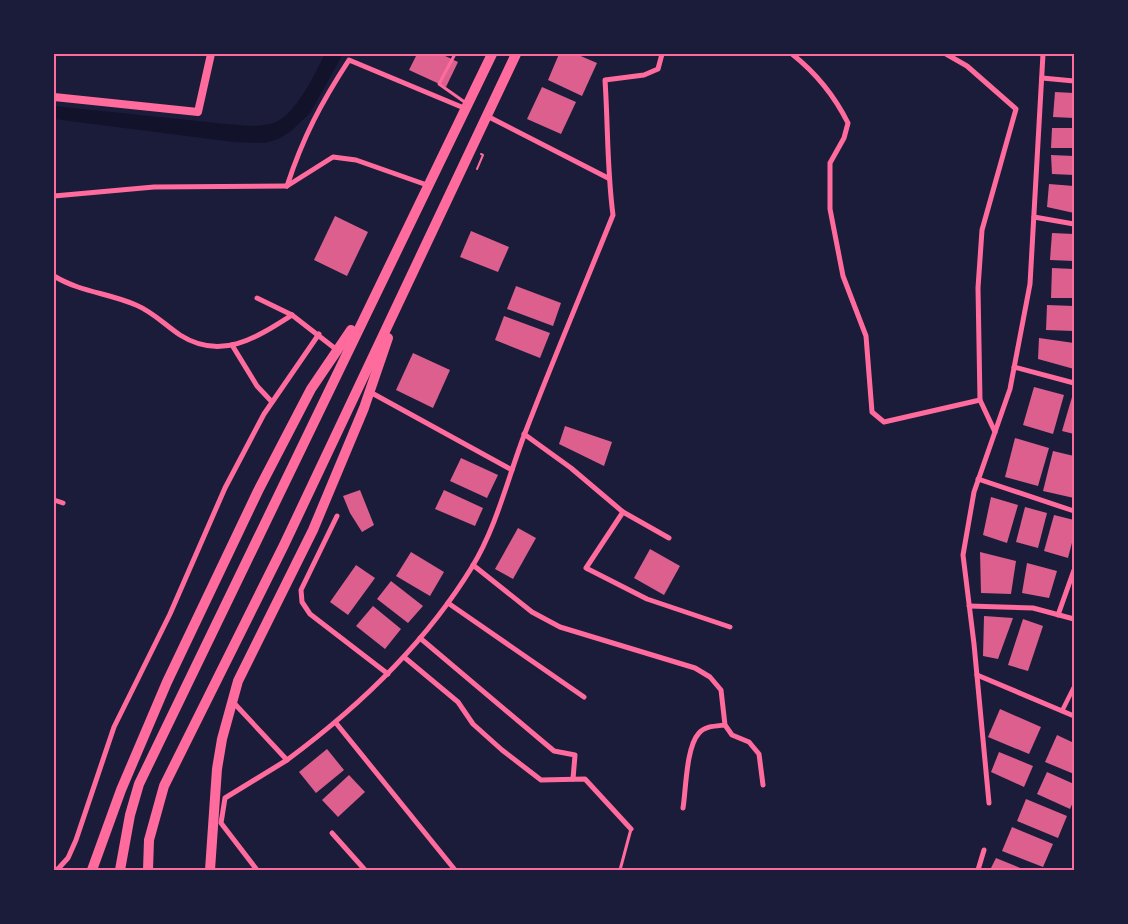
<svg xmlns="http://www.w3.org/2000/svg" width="1128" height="924" font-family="'Playfair Display',serif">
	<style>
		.water { fill: #12122b }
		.building { fill: #dd5f8e }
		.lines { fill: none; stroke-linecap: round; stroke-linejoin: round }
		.path { stroke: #ff6b9d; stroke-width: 2 }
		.service { stroke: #ff6b9d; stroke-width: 3 }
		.pedestrian { stroke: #ff6b9d; stroke-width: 4.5 }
		.minor { stroke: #ff6b9d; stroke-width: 5 }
		.tertiary { stroke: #ff6b9d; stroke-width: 8 }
		.trunk { stroke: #ff6b9d; stroke-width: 10 }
		.neatline { fill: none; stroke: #ff6b9d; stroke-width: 2 }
	</style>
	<rect width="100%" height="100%" fill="#1b1b3a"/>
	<path class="water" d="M325,54H343L310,113L290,132L278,139L265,143L234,142L54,119V106L226,124C241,125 261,128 276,122C297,113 315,73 325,54Z"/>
	<g class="building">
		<polygon points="417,54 441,54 458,62 446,87 409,70"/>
		<polygon points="559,54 576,54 597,63 582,96 548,80"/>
		<polygon points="542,87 576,102 561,134 527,119"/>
		<polygon points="1055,92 1074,93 1074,118 1053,117"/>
		<polygon points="1052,128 1074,128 1074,148 1051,148"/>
		<polygon points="1051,155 1074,156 1074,175 1052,174"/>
		<polygon points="1049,184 1074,186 1074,213 1047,207"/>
		<polygon points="335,216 368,232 347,276 314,260"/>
		<polygon points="471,231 509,247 498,272 460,257"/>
		<polygon points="1052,233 1074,234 1074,261 1050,260"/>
		<polygon points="1052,268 1074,269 1074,298 1051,298"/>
		<polygon points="516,286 561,303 553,326 507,309"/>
		<polygon points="1047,305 1074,306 1074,331 1046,330"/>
		<polygon points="504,316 550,333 540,358 495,340"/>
		<polygon points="1039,338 1074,343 1074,369 1038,359"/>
		<polygon points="413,353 450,370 433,408 396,390"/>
		<polygon points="1034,387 1064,395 1053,434 1023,425"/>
		<polygon points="1072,397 1074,398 1074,434 1062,431"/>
		<polygon points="565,426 612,442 604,466 559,444"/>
		<polygon points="1015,438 1049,448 1038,486 1005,477"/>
		<polygon points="1053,451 1074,456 1074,498 1043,491"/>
		<polygon points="461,458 498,475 487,498 450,481"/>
		<polygon points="360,490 374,525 362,532 350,513 343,496"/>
		<polygon points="444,490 483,508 475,526 435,509"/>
		<polygon points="991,497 1018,505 1007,543 983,535"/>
		<polygon points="1025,507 1047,513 1038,548 1016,542"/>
		<polygon points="1054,515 1074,520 1074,535 1068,558 1044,551"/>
		<polygon points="518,528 536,538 513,579 495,569"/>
		<polygon points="650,549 680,566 664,595 634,578"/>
		<polygon points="411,552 444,572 430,596 396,576"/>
		<polygon points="980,552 1016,561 1011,594 981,593"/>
		<polygon points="1027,563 1057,571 1049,598 1022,593"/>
		<polygon points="356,565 375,578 348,615 330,602"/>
		<polygon points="391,581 423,606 408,623 377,599"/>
		<polygon points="373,606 401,629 385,649 356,626"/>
		<polygon points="984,616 1013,618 998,659 983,656"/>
		<polygon points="1023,619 1043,626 1028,671 1008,665"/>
		<polygon points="1000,709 1041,727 1029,754 988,737"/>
		<polygon points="1057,735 1074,743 1074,774 1045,762"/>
		<polygon points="327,749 344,770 316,793 299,772"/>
		<polygon points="999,752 1033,766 1024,787 991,772"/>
		<polygon points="1047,772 1074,784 1074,800 1070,809 1037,794"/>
		<polygon points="349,775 365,792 338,817 322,800"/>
		<polygon points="1026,799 1067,816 1058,838 1017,821"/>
		<polygon points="1012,827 1053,844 1043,867 1002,851"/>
		<polygon points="996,858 1025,870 990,870"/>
	</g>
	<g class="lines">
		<polyline class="path" points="477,169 483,155 481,154"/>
		<g class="service">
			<polyline points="455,54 439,84 466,103"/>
			<polyline points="620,870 631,829"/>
		</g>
		<polyline class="pedestrian" points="1062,711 1074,687"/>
		<g class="minor">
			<path d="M792,54C816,73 834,95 848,123L844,138L830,163V209L843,276L866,336L872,412L884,422L980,400"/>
			<polyline points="946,54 967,66 1016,109 982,230 978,288 980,400 995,432"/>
			<polyline points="1042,78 1074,81"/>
			<polyline points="487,116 608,178"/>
			<path d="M287,186C303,137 321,103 349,60L464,108"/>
			<polyline points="287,186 333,157 356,160 427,185"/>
			<polyline points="54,196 154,187 287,186"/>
			<polyline points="1034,217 1074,224"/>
			<path d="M54,276C80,292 109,293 136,305C153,312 165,325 180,335C221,361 256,338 292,315"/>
			<polyline points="257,298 292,315 337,350"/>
			<polyline points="232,345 257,386 272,402"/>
			<polyline points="1014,367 1074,383"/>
			<polyline points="370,392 512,470"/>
			<polyline points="524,434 571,468 623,512 669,538"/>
			<polyline points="978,479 1074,511"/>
			<polyline points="54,500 63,503"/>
			<polyline points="623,512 586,568 647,599 730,627"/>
			<polyline points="337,516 301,590 302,602 310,614 388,674"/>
			<polyline points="473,565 532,612 560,627 695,668 710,677 721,690 725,725 732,735 749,742 759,754 763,785"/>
			<polyline points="448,603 584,697"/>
			<polyline points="969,606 1033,608 1074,619"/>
			<polyline points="1058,615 1074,570"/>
			<polyline points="420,638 554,751 575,755 573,779"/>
			<polyline points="404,657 458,702 473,724 502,750 541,780 585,779 631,829"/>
			<polyline points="977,675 1074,716"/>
			<polyline points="233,702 287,760 225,798 221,823 257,870"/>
			<polyline points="336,723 455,870"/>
			<path d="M287,760C360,706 425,644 472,567C497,526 508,477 525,433C553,360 584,287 613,215C607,170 608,125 605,80L644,75L658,69L662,54"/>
			<polyline points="989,803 974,644 963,555 974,492 1010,389 1030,284 1043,54"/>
			<path d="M683,808C686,790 686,747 699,733C705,726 716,726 725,725"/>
			<polyline points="332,833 365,870"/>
			<polyline points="57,870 68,858 76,840 114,727 170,614 225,488 264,414 319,334"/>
			<polyline points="978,870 984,850"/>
		</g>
		<polyline class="tertiary" points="54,97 198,112 211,54"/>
		<g class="trunk">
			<polyline points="92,870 121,790 167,682 258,491 311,389 351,330"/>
			<polyline points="120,870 130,815 139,784 492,54"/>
			<polyline points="148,870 149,840 164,786 284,545 516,54"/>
			<polyline points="210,870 217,769 222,739 238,681 313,530 364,408 388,338"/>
		</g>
	</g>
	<rect width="1128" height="924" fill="none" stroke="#1b1b3a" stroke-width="110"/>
	<rect x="55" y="55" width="1018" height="814" class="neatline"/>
</svg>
